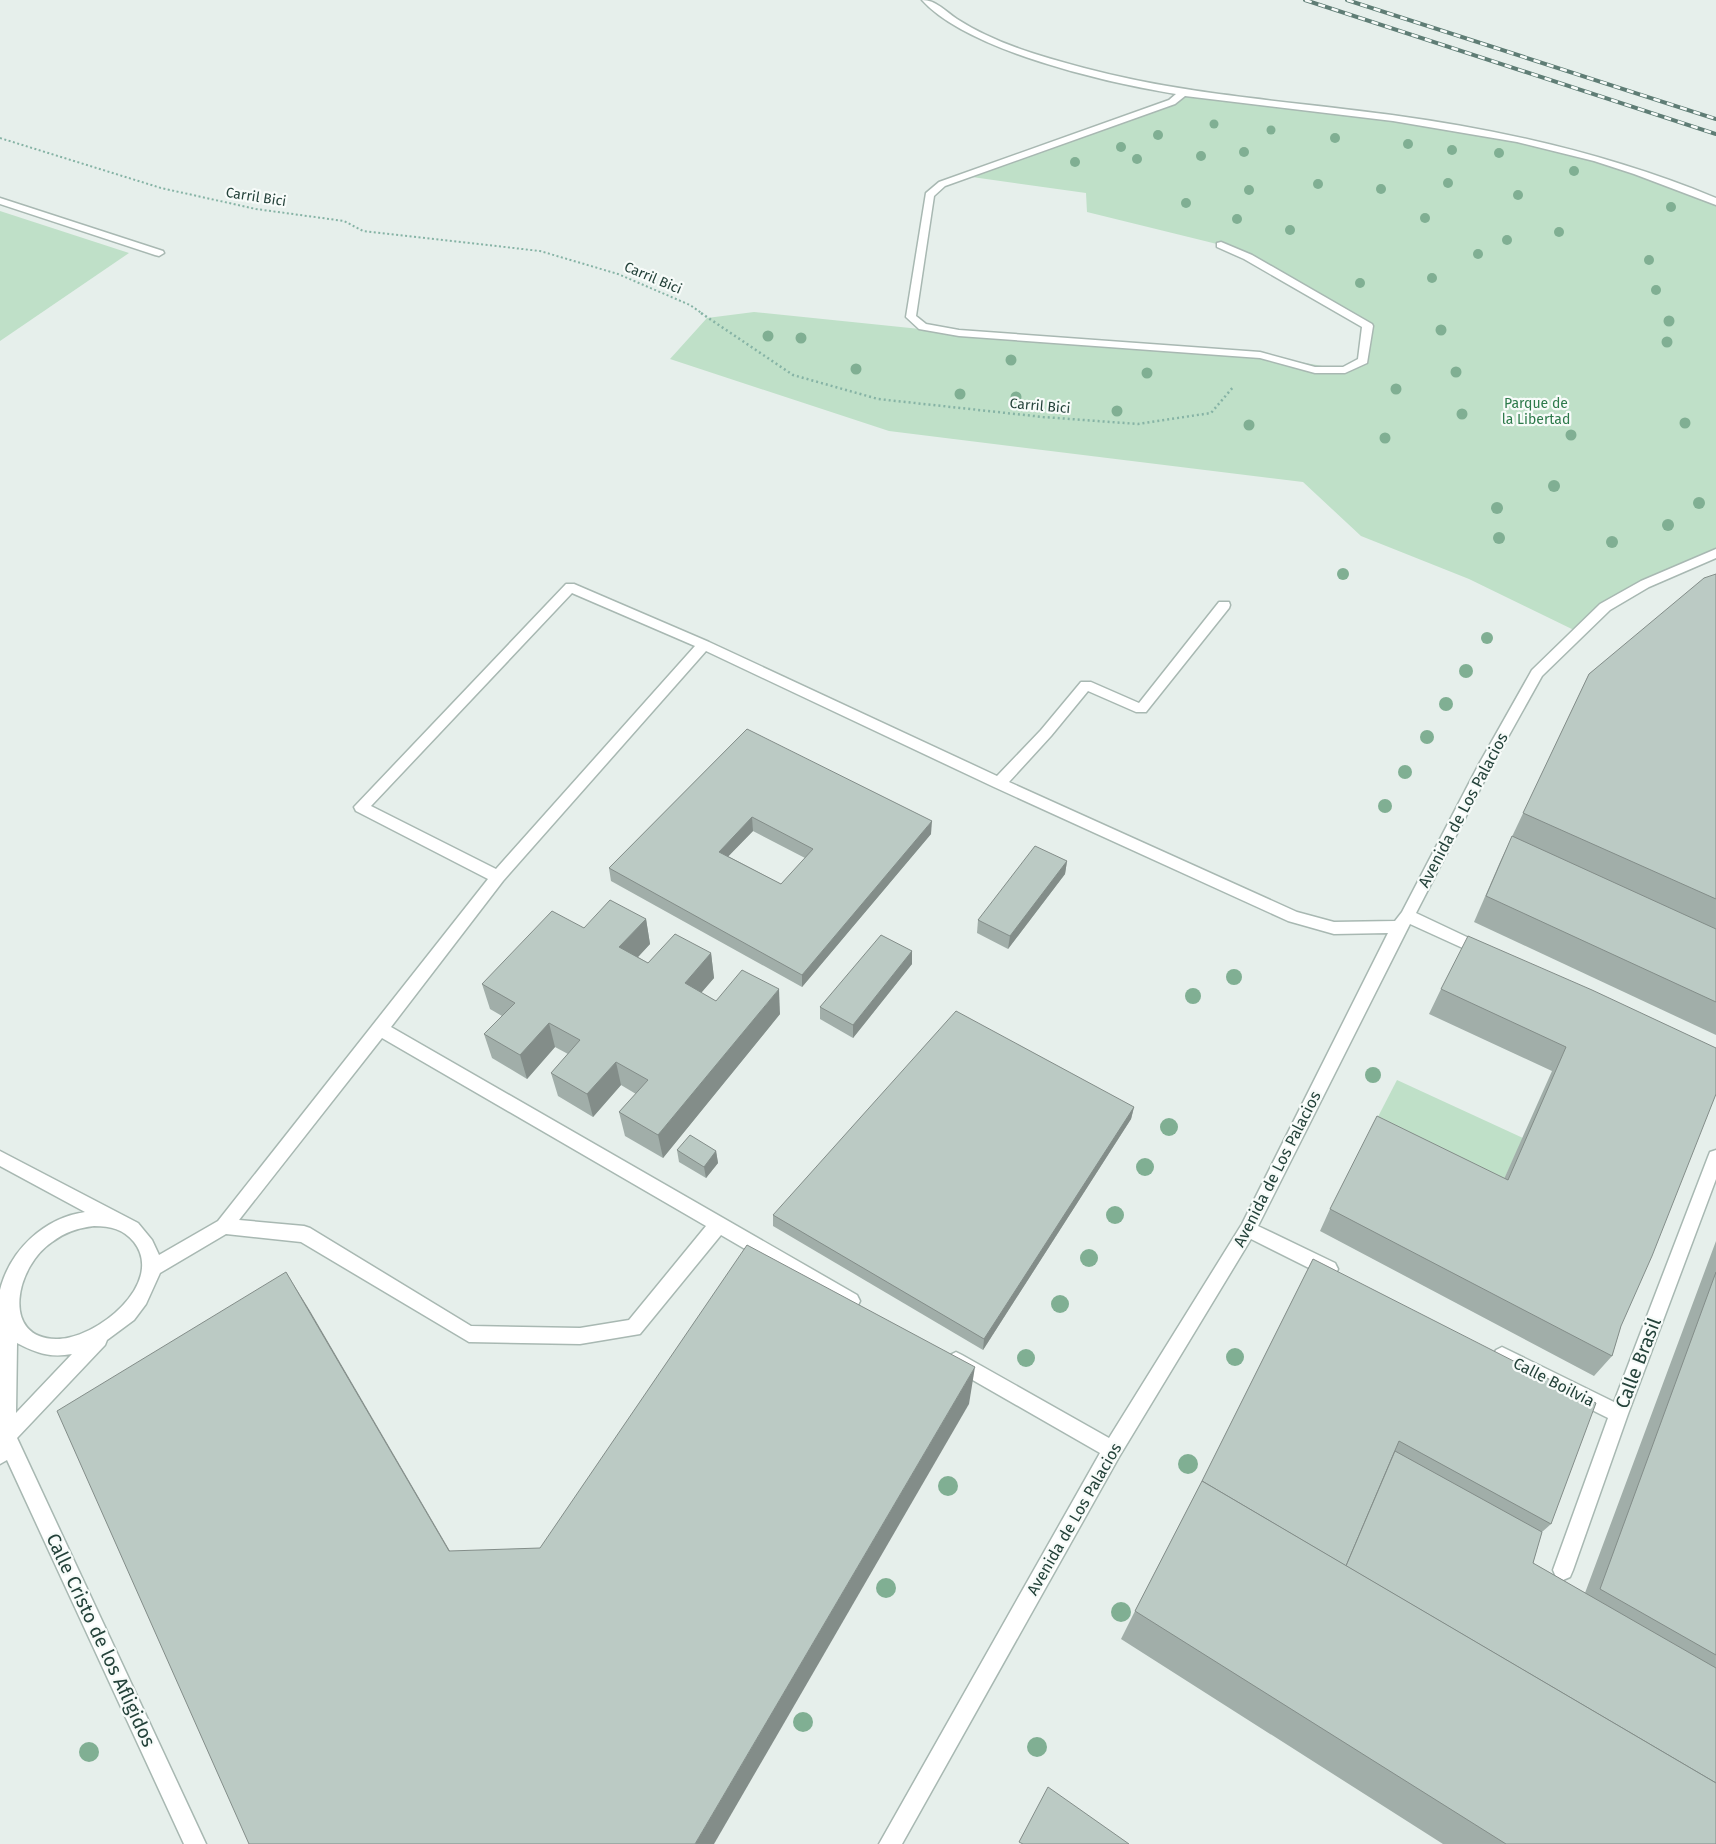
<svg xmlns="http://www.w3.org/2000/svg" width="1716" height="1844" font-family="'Fira Sans',sans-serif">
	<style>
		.green { fill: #bfe0c8 }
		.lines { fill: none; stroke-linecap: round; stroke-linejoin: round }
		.minor-casing { stroke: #a8b8b2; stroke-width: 3 }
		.path-far1 { stroke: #86b3a5; stroke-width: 2; stroke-dasharray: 2 2.5; stroke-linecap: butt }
		.path { stroke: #86b3a5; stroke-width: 2.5; stroke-dasharray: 2 3; stroke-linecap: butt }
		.minor { fill: #fff; fill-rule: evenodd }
		.rail-casing { stroke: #5f7d75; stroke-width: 4 }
		.rail { stroke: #f7fbf9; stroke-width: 2.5; stroke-dasharray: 7; stroke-linecap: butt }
		.tree { fill: #80af93 }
		.wall { fill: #a1aea9; fill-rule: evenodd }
		.shaded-wall { fill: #838d89 }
		.building { fill: #bbcac4; stroke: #838d89; fill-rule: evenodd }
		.labels { text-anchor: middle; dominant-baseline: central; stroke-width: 4.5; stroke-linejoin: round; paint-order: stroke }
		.far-street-label { font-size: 14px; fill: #24423a; stroke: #f7fbf9 }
		.far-park-label { font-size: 14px; fill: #2d7a4b; stroke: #f7fbf9 }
		.street-label { font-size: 16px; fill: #24423a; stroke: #f7fbf9 }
		.near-street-label { font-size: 19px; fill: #24423a; stroke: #f7fbf9 }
	</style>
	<rect width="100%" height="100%" fill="#e6efeb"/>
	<g class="green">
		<polygon points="1183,93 1494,134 1590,156 1716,204 1716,553 1657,579 1578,632 1469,579 1361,536 1303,482 889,431 670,359 707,318 754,312 959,333 1260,355 1345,370 1363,361 1368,326 1221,245 1087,212 1086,193 965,176 1172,102"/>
		<polygon points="0,211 129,253 0,341"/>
		<polygon points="1397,1080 1523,1138 1493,1203 1366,1140"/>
	</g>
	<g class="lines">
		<g class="minor-casing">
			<g id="minor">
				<path d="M922,0C936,0 945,11 957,19C996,44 1040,56 1084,68C1185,95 1288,101 1392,115C1503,130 1612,155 1716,198V205L1634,174L1594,161L1517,142L1393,121L1185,96L1175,104L945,186L934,196L916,316L926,324L959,330L1260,352L1315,367H1343L1358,359L1362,327L1244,259L1217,247V243L1221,242L1252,255L1372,324L1373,326L1367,363L1345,373H1315L1260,358L959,336L919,329L906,317L926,193L939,182L1169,100L1176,94C1108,83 968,51 922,0Z"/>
				<polygon points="0,198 163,251 164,253 159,256 155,255 0,204"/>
				<path d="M1716,549V558L1649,587L1610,610L1542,676L1493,764L1416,913L1488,947L1491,951L1488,955L1483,957L1478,955L1410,924L1258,1226L1335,1263L1338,1269L1335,1275L1329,1277L1323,1275L1251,1239L1119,1457L902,1844H879L1100,1453L950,1367L947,1361L950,1355L956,1352L962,1355L1109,1438L1242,1224L1388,933L1334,934L1288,921L994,787L706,651L503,881L391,1027L857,1295L860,1301L857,1307L851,1309L845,1307L721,1235L640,1334L580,1344L469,1342L301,1242L226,1234L160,1273L146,1304L134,1320L107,1340L105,1345L17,1438L206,1844H184L7,1460L0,1464V1290C10,1250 44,1218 85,1212L0,1166V1151L138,1223L152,1240L159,1255L218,1221L488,879L356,811L354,807L566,584H574L709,642L997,776L1041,730L1081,682H1091L1139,703L1219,602H1229L1230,605L1229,608L1146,712H1136L1088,691L1051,736L1009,782L1297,912L1334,922L1395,921L1402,912L1479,764L1532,670L1600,604L1641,581ZM572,593L695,646L496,869L371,806ZM382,1038L706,1226L629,1320L580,1328L471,1326L310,1228L304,1226L239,1220ZM94,1226C111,1226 123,1229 134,1242C166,1283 96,1340 56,1339C0,1338 16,1266 52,1242C65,1232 78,1228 94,1226ZM17,1343C36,1353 50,1358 72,1354L16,1413Z"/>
				<polygon points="1716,1150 1716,1179 1628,1414 1573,1570 1570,1577 1563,1580 1556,1577 1553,1570 1608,1418 1496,1362 1493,1356 1496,1350 1502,1347 1614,1402 1708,1157 1710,1152"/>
			</g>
		</g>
		<polyline class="path-far1" points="0,138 161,188 256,209 344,221 363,231 540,251 618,274 690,305 703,314"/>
		<polyline class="path" points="701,313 793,375 878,399 1043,417 1138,424 1211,413 1234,386"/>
		<use href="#minor" class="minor"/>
		<g class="rail-casing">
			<g id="rail">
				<polyline points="1305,0 1716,134"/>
				<polyline points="1347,0 1716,119"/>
			</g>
		</g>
		<use href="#rail" class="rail"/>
	</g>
	<g class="tree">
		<circle cx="1214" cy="124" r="4.5"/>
		<circle cx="1271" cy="130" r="4.5"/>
		<circle cx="1158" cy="135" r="5"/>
		<circle cx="1335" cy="138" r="5"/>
		<circle cx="1408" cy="144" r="5"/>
		<circle cx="1121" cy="147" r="5"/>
		<circle cx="1452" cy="150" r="5"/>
		<circle cx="1244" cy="152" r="5"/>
		<circle cx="1499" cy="153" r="5"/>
		<circle cx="1201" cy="156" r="5"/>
		<circle cx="1137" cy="159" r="5"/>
		<circle cx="1075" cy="162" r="5"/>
		<circle cx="1574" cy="171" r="5"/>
		<circle cx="1448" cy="183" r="5"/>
		<circle cx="1318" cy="184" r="5"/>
		<circle cx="1381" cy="189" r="5"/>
		<circle cx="1249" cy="190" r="5"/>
		<circle cx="1518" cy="195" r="5"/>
		<circle cx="1186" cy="203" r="5"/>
		<circle cx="1671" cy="207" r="5"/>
		<circle cx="1425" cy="218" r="5"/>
		<circle cx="1237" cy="219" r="5"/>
		<circle cx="1290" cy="230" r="5"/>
		<circle cx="1559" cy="232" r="5"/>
		<circle cx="1507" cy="240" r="5"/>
		<circle cx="1478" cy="254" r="5"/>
		<circle cx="1649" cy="260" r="5"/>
		<circle cx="1432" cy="278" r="5"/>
		<circle cx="1360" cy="283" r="5"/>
		<circle cx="1656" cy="290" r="5"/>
		<circle cx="1669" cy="321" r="5.5"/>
		<circle cx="1441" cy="330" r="5.5"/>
		<circle cx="768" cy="336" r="5.5"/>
		<circle cx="801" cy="338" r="5.5"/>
		<circle cx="1667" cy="342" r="5.5"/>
		<circle cx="1011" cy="360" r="5.5"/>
		<circle cx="856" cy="369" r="5.5"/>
		<circle cx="1456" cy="372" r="5.5"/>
		<circle cx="1147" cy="373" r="5.5"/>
		<circle cx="1396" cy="389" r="5.5"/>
		<circle cx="960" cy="394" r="5.5"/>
		<circle cx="1016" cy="397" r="5.5"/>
		<circle cx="1117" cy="411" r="5.5"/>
		<circle cx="1462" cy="414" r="5.5"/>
		<circle cx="1685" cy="423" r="5.5"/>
		<circle cx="1249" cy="425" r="5.5"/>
		<circle cx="1571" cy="435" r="5.5"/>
		<circle cx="1385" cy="438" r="5.5"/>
		<circle cx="1554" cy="486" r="6"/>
		<circle cx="1699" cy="503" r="6"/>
		<circle cx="1497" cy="508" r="6"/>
		<circle cx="1668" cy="525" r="6"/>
		<circle cx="1499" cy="538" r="6"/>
		<circle cx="1612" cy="542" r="6"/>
		<circle cx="1343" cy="574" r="6"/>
		<circle cx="1487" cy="638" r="6"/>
		<circle cx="1466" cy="671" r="7"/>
		<circle cx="1446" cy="704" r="7"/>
		<circle cx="1427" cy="737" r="7"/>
		<circle cx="1405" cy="772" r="7"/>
		<circle cx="1385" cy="806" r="7"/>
		<circle cx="1234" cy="977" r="8"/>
		<circle cx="1193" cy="996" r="8"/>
		<circle cx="1373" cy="1075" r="8"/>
		<circle cx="1169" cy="1127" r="9"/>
		<circle cx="1145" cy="1167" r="9"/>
		<circle cx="1115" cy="1215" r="9"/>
		<circle cx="1089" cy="1258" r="9"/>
		<circle cx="1060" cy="1304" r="9"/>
		<circle cx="1235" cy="1357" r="9"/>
		<circle cx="1026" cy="1358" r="9"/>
		<circle cx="1188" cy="1464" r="10"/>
		<circle cx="948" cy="1486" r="10"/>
		<circle cx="886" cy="1588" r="10"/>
		<circle cx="1121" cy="1612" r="10"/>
		<circle cx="803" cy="1722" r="10"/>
		<circle cx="1037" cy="1747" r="10"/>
		<circle cx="89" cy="1752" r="10"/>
	</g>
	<g class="wall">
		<polygon points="1716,574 1716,1035 1474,922 1500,862 1589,674"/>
		<path d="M747,729L931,834L802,987L611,881L609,868ZM753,831L805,858L781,884L728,856Z"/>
		<polygon points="1067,861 1065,874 1008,949 977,933 978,920"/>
		<polygon points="646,919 650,944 638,957 648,963 711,953 714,978 701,993 716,1001 780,1014 663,1158 625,1136 619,1112 636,1094 621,1085 593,1117 558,1096 551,1073 568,1054 555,1047 527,1079 492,1058 484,1034 502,1016 490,1009 482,984 584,928"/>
		<polygon points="912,951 912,964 853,1038 820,1019 820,1007"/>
		<polygon points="1441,989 1592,990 1621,1326 1612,1356 1594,1376 1320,1231 1330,1209 1504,1179 1552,1071 1429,1014"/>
		<polygon points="1134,1107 1131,1119 983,1350 773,1226 773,1215"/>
		<polygon points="677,1150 716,1151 718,1163 706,1178 679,1162"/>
		<polygon points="1716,1241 1716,1844 1443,1844 1121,1639 1135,1611 1202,1481 1313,1259 1551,1524 1542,1532 1533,1563 1585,1593"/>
	</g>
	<g class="shaded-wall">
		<polygon points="752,817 753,831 720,865 719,852"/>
		<polygon points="932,821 931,834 802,987 802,975"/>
		<polygon points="1067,861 1065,874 1008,949 1010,936"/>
		<polygon points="646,919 650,944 624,972 619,947"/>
		<polygon points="912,951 912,964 853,1038 853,1025"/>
		<polygon points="711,953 714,978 688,1008 685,983"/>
		<polygon points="779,989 780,1014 663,1158 658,1135"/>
		<polygon points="549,1023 555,1047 527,1079 520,1055"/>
		<polygon points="616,1062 621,1085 593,1117 587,1094"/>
		<polygon points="1134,1107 1131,1119 983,1350 984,1339"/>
		<polygon points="716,1151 718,1163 706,1178 704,1167"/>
		<polygon points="286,1272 310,1311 468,1582 449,1551"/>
		<polygon points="975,1367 969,1404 714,1844 695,1844"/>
	</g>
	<g class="building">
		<polygon points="1716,574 1716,899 1523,813 1589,674 1704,578"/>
		<path d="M747,729L932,821L802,975L609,868ZM752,817L813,849L781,884L719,852Z"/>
		<polygon points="1512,836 1716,929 1716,1002 1486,896"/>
		<polygon points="1035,846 1067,861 1010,936 978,920"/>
		<polygon points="610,900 646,919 619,947 648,963 675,934 711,953 685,983 716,1001 742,970 779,989 658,1135 619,1112 648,1080 616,1062 587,1094 551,1073 580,1040 549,1023 520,1055 484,1034 515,1003 482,984 552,911 584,928"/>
		<polygon points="881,935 912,951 853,1025 820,1007"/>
		<polygon points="1468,936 1592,990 1716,1048 1716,1094 1652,1256 1621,1326 1612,1356 1330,1209 1377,1116 1508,1180 1566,1047 1441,989"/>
		<polygon points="956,1011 1134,1107 984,1339 773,1215"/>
		<polygon points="690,1135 716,1151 704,1167 677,1150"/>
		<polygon points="747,1245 975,1367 695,1844 249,1844 57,1411 286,1272 449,1551 540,1548"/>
		<polygon points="1313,1259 1596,1403 1551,1524 1399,1441 1346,1566 1202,1481"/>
		<polygon points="1716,1272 1716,1655 1600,1589"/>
		<polygon points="1395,1451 1542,1532 1533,1563 1716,1668 1716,1783 1346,1566"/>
		<polygon points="1202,1481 1716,1783 1716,1844 1506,1844 1135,1611"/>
		<polygon points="1048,1787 1129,1844 1023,1844 1019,1842"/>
	</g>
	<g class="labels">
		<g class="far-street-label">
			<text transform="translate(256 197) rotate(9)">Carril Bici</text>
			<text transform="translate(653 278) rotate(23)">Carril Bici</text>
			<text transform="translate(1040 406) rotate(5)">Carril Bici</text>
		</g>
		<g class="far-park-label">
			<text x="1536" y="403">Parque de<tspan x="1536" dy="16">la Libertad</tspan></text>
		</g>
		<g class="street-label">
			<text transform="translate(1463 810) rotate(-62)">Avenida de Los Palacios</text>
			<text transform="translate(1277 1169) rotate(-63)">Avenida de Los Palacios</text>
			<text transform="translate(1554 1382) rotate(27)">Calle Boilvia</text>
			<text transform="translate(1074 1519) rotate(-60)">Avenida de Los Palacios</text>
		</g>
		<g class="near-street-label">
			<text transform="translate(1638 1363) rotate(-69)">Calle Brasil</text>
			<text transform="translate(101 1640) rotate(65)">Calle Cristo de los Afligidos</text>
		</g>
	</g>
</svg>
